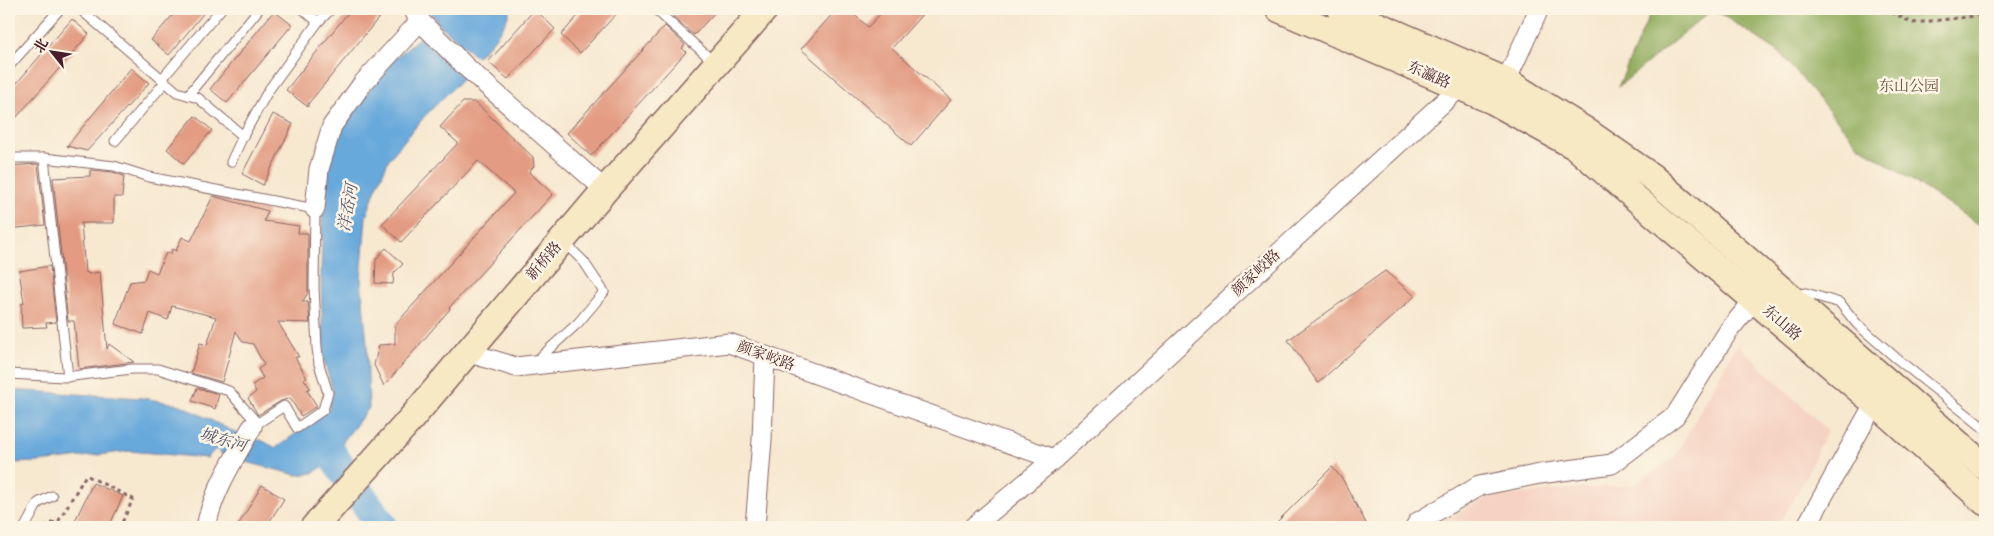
<svg xmlns="http://www.w3.org/2000/svg" width="1994" height="536" font-family="'IM FELL English','Noto Serif SC',serif">
	<style>
		.built { fill: #f5d2c2 }
		.forest { fill: #92ad5f; stroke: #6e6645 }
		.water { fill: #68a9db; stroke: #596483 }
		.lines { fill: none; stroke-linecap: round; stroke-linejoin: round }
		.river { stroke: #68a9db; stroke-width: 31 }
		.building { fill: #e39c83 }
		.lane-casing { stroke: #876565; stroke-width: 11 }
		.street-casing { stroke: #876565; stroke-width: 21 }
		.secondary-casing { stroke: #876565; stroke-width: 29 }
		.path { stroke: #876565; stroke-width: 3; stroke-dasharray: 4 4; stroke-linecap: butt }
		.lane { stroke: #fff; stroke-width: 9 }
		.street { stroke: #fff; stroke-width: 19 }
		.secondary { stroke: #f7e9c3; stroke-width: 26 }
		.labels { text-anchor: middle; dominant-baseline: central; stroke-width: 5; stroke-linejoin: round; paint-order: stroke }
		.street-label { font-size: 15px; fill: #4a1f2b; stroke: #fcf5e5 }
		.park-label { font-size: 15px; fill: #6b523e; stroke: #fcf5e5 }
		.water-label { font-size: 16px; font-style: italic; fill: #565671; stroke: #fcf5e5 }
	</style>
	<rect width="100%" height="100%" fill="#fcf5e5"/>
	<filter id="ink" filterUnits="userSpaceOnUse"><feTurbulence type="fractalNoise" baseFrequency=".02" numOctaves="2"/><feDisplacementMap in="SourceGraphic" scale="10" xChannelSelector="R" yChannelSelector="G"/><feConvolveMatrix kernelMatrix="1 2 1 2 8 2 1 2 1" color-interpolation-filters="sRGB"/></filter>
	<filter id="wash" filterUnits="userSpaceOnUse"><feTurbulence type="fractalNoise" baseFrequency=".0096" numOctaves="4" result="noise"/><feDisplacementMap in="SourceGraphic" scale="20" xChannelSelector="R" yChannelSelector="G"/><feGaussianBlur stdDeviation="1.12" result="paint"/><feColorMatrix in="noise" values="0 0 0 0 0 0 0 0 0 0 0 0 0 0 0 0 0 1.4 0 .05"/><feComposite in="paint" operator="in"/></filter>
	<g filter="url(#wash)">
		<rect width="100%" height="100%" fill="#f7e8d0"/>
		<polygon class="built" points="1737,344 1827,430 1800,489 1777,527 1430,527 1486,498 1559,490 1634,485 1674,458"/>
		<polygon class="forest" points="1652,9 1985,9 1985,225 1980,225 1858,145 1779,52 1713,9 1618,87"/>
		<g class="water">
			<path d="M430,9H510C508,24 488,48 476,57L439,24L430,12Z"/>
			<polygon points="420,37 463,78 424,117 389,159 375,191 366,217 361,279 367,345 369,408 325,465 313,473 297,475 242,461 252,441 261,440 276,448 328,410 333,391 323,357 321,274 323,189 329,152 348,117 393,60"/>
			<polygon points="9,390 143,398 181,405 242,436 229,457 223,455 216,449 207,458 130,451 40,462 9,463"/>
		</g>
		<g class="lines">
			<polyline class="river" points="304,458 322,441 383,527"/>
		</g>
		<g id="blocks">
			<g class="building">
				<polygon points="178,9 207,9 169,55 151,40"/>
				<polygon points="351,9 386,9 308,104 308,107 286,90"/>
				<polygon points="535,9 555,29 508,79 488,62"/>
				<polygon points="584,9 621,9 580,53 561,35"/>
				<polygon points="681,9 718,9 694,35 673,17"/>
				<polygon points="837,9 848,9 868,27 885,9 927,9 892,48 951,100 911,146 801,49"/>
				<polygon points="274,11 292,25 227,103 210,89"/>
				<polygon points="72,19 89,34 9,126 9,92"/>
				<polygon points="665,26 685,45 682,48 686,52 591,156 567,133"/>
				<polygon points="131,68 149,83 87,151 67,146"/>
				<polygon points="463,102 475,102 533,157 534,166 529,172 553,194 449,308 450,309 384,386 374,365 379,345 395,344 395,325 514,193 478,161 401,242 382,224 458,143 440,127"/>
				<polygon points="273,114 293,124 263,185 242,174"/>
				<polygon points="195,116 212,130 184,164 167,149"/>
				<polygon points="38,164 45,225 9,229 9,166"/>
				<polygon points="90,170 113,172 124,176 122,197 114,197 114,223 81,223 85,272 87,272 88,274 100,272 107,349 109,344 134,362 79,369 74,321 68,321 53,178 90,176"/>
				<polygon points="213,196 268,211 264,221 299,226 298,233 308,233 308,293 302,302 308,302 310,323 278,322 299,357 295,357 307,378 304,379 310,388 307,390 317,406 301,416 290,398 281,401 258,415 248,398 256,392 252,385 263,378 258,369 264,365 253,344 243,342 236,331 222,382 191,373 200,343 207,345 216,317 172,306 168,320 150,313 143,334 115,324 130,282 144,280 148,269 157,273 166,253 171,254 172,249 176,251 182,237 191,241"/>
				<polygon points="386,248 403,264 394,273 393,284 375,283 376,259"/>
				<polygon points="50,266 56,322 46,323 47,327 22,328 21,304 24,303 19,271"/>
				<polygon points="1385,271 1415,296 1318,383 1288,340"/>
				<polygon points="197,388 219,394 215,409 192,401"/>
				<polygon points="1332,467 1343,480 1368,527 1272,527"/>
				<polygon points="93,483 123,496 109,527 72,527"/>
				<polygon points="262,485 284,499 266,527 237,527"/>
			</g>
		</g>
	</g>
	<g filter="url(#ink)">
		<use href="#blocks" fill-opacity="0" stroke="#876565" stroke-width="1"/>
		<g class="lines">
			<g class="lane-casing">
				<g id="lane">
					<polyline points="80,9 177,92 198,98 243,136 268,91 318,22 303,9"/>
					<polyline points="655,9 715,63"/>
					<polyline points="318,22 331,9"/>
					<polyline points="9,66 60,9"/>
					<polyline points="162,79 221,9"/>
					<polyline points="188,95 259,9"/>
					<polyline points="115,141 165,82"/>
					<polyline points="9,158 44,158 114,166 149,177 315,209 314,287 317,348 319,364 328,393 323,410 297,428 284,406 252,427"/>
					<polyline points="44,158 68,377"/>
					<polyline points="231,162 243,136"/>
					<polyline points="1795,295 1806,293 1840,303 1857,324 1896,358 1985,429"/>
					<polyline points="536,361 578,323 604,292 584,262 563,241"/>
					<polyline points="9,374 64,377 132,369 158,369 229,391 258,424"/>
					<polyline points="25,527 38,503 52,496"/>
				</g>
			</g>
			<g class="street-casing">
				<g id="street">
					<polyline points="413,9 420,21 465,66 605,190"/>
					<polyline points="1506,81 1539,9"/>
					<polyline points="315,209 319,169 332,126 363,83 420,21"/>
					<polyline points="466,352 516,367 729,343 1054,459"/>
					<path d="M206,527C213,491 234,459 252,427"/>
					<polyline points="755,527 762,440 765,356"/>
					<polyline points="973,527 1054,459 1459,88"/>
					<polyline points="1415,527 1418,522 1479,486 1540,474 1612,464 1675,416 1729,330 1754,300"/>
					<polyline points="1806,527 1880,393"/>
				</g>
			</g>
			<g class="secondary-casing">
				<g id="secondary">
					<polyline points="1279,9 1493,101 1576,147 1875,403 1985,502"/>
					<polyline points="1340,9 1506,81 1583,129 1652,177 1985,467"/>
					<polyline points="314,527 410,420 605,190 765,9"/>
				</g>
			</g>
			<g class="path">
				<polyline points="1884,9 1913,23 1985,15"/>
				<polyline points="45,527 48,523 58,522 86,475 133,499 120,527"/>
			</g>
			<use href="#lane" class="lane"/>
			<use href="#street" class="street"/>
			<use href="#secondary" class="secondary"/>
		</g>
	</g>
	<g class="labels">
		<g class="street-label">
			<text transform="translate(1429 75) rotate(24)">东瀛路</text>
			<text transform="translate(544 261) rotate(-49)">新桥路</text>
			<text transform="translate(1256 273) rotate(-43)">颜家峧路</text>
			<text transform="translate(1782 323) rotate(41)">东山路</text>
			<text transform="translate(766 356) rotate(20)">颜家峧路</text>
		</g>
		<g class="park-label">
			<text x="1909" y="86">东山公园</text>
		</g>
		<g class="water-label">
			<text transform="translate(349 208) rotate(-80)">洋岙河</text>
			<text transform="translate(223 441) rotate(16)">城东河</text>
		</g>
	</g>
	<rect width="1994" height="536" fill="none" stroke="#fcf5e5" stroke-width="30"/>
	<g transform="translate(52 52) rotate(300)" stroke="#fcf5e5" stroke-width="4" paint-order="stroke">
	<path d="M0-4L9 19L0 12L-9 19Z" fill="#4a1f2b"/>
	<text y="-8" font-size="14" font-weight="bold" text-anchor="middle" fill="#4a1f2b">北</text>
	</g>
</svg>
